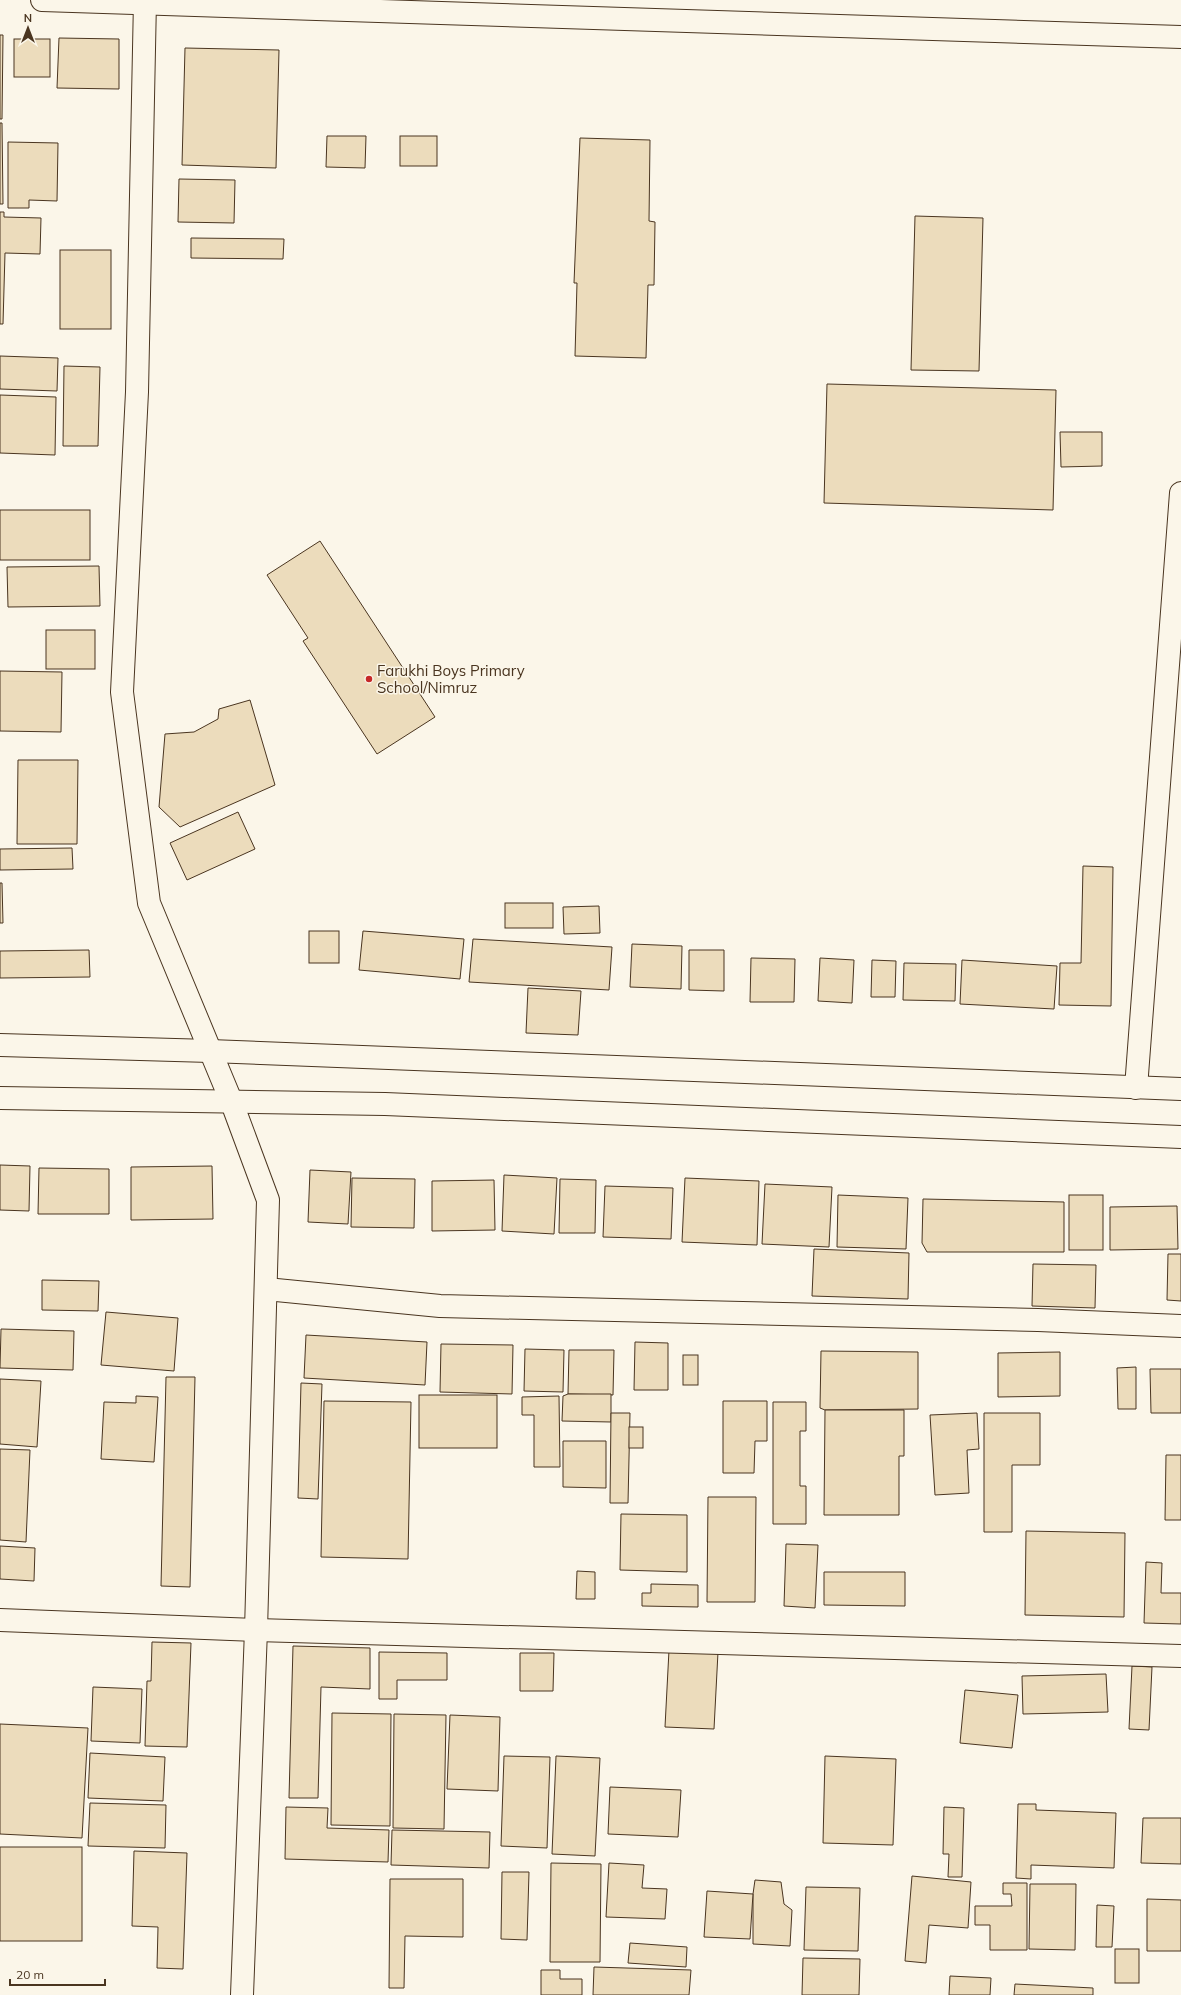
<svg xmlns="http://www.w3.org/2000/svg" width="1181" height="1995" font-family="Mulish,sans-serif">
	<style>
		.building { fill: #ecdcbc; stroke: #4a3520 }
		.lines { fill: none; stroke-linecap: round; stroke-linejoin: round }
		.street-casing { stroke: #4a3520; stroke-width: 24 }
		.secondary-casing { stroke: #4a3520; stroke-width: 24 }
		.street { stroke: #fbf6e9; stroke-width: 22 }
		.secondary { stroke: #fbf6e9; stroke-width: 22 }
		.poi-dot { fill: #c62828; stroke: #fbf6e9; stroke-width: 1.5 }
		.labels { text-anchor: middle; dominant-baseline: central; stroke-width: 3; stroke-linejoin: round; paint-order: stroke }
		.poi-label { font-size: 15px; fill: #4a3520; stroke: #fbf6e9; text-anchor: start }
	</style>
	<rect width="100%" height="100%" fill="#fbf6e9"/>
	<g class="building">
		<polygon points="0,35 3,35 2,119 0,119"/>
		<polygon points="59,38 119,39 119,89 57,88"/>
		<rect x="14" y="39" width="36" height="38"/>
		<polygon points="185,48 279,50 276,168 182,165"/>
		<polygon points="0,123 2,123 3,204 0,204"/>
		<polygon points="327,136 366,136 365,168 326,167"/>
		<rect x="400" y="136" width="37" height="30"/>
		<polygon points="580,138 650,140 649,221 655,222 654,285 648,285 646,358 575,356 577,283 574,283"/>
		<polygon points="8,142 58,143 57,201 29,200 29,208 8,208"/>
		<polygon points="179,179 235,180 234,223 178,222"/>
		<polygon points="0,212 4,212 4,217 41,218 40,254 5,253 3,324 0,324"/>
		<polygon points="915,216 983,218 979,371 911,370"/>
		<polygon points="191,238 284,239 283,259 191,258"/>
		<rect x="60" y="250" width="51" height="79"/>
		<polygon points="0,356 58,358 57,391 0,389"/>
		<polygon points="64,366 100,367 98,446 63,446"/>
		<polygon points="827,384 1056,390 1053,510 824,503"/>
		<polygon points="0,395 56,397 55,455 0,453"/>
		<polygon points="1060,432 1102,432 1102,466 1061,467"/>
		<rect x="0" y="510" width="90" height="50"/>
		<polygon points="320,541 435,717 377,754 303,641 308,638 267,575"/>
		<polygon points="99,566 100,606 8,607 7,567"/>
		<rect x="46" y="630" width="49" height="39"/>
		<polygon points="0,671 62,672 61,732 0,731"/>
		<polygon points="250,700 275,785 180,827 159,807 165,734 194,732 218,719 219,709"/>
		<polygon points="18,760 78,760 77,844 17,844"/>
		<polygon points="238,812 255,849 187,880 170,843"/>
		<polygon points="72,848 73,869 0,870 0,849"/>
		<polygon points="1083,866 1113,867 1111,1006 1059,1005 1060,963 1081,963"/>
		<polygon points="0,883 2,883 3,923 0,923"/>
		<rect x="505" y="903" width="48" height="25"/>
		<polygon points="599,906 600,933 564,934 563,907"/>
		<rect x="309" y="931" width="30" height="32"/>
		<polygon points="363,931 464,939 460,979 359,970"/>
		<polygon points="473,939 612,947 609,990 469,982"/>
		<polygon points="632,944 682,946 681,989 630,987"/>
		<polygon points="89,950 90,977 0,978 0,951"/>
		<polygon points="689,950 724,950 724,991 689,990"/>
		<polygon points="751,958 795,959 794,1002 750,1002"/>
		<polygon points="820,958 854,960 852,1003 818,1001"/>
		<polygon points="872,960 896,961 895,997 871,997"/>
		<polygon points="962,960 1057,966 1054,1009 960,1004"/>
		<polygon points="904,963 956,964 955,1001 903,1000"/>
		<polygon points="528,988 581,991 578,1035 526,1033"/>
		<polygon points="0,1165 30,1166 29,1211 0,1210"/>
		<polygon points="212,1166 213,1219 131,1220 131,1167"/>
		<polygon points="39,1168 109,1169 109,1214 38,1214"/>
		<polygon points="310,1170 351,1172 348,1224 308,1222"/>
		<polygon points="504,1175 557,1178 554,1234 502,1231"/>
		<polygon points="352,1178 415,1179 414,1228 351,1227"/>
		<polygon points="685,1178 759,1181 757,1245 682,1242"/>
		<polygon points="560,1179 596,1180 595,1233 559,1233"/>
		<polygon points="494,1180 495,1230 432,1231 432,1181"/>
		<polygon points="765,1184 832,1187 829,1247 762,1244"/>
		<polygon points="605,1186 673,1188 671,1239 603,1237"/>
		<polygon points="838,1195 908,1198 906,1249 837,1247"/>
		<rect x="1069" y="1195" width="34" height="55"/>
		<polygon points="923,1199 1064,1202 1064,1252 927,1252 922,1243"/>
		<polygon points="1177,1206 1178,1249 1110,1250 1110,1207"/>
		<polygon points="814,1249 909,1253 908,1299 812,1296"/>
		<polygon points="1168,1254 1181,1254 1181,1301 1167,1300"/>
		<polygon points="1033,1264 1096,1265 1095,1308 1032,1306"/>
		<polygon points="42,1280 99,1281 98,1311 42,1310"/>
		<polygon points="106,1312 178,1318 174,1371 101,1365"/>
		<polygon points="1,1329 74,1331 73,1370 0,1368"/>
		<polygon points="306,1335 427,1342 425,1385 304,1378"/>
		<polygon points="635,1342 668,1343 668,1390 634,1390"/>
		<polygon points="441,1344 513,1345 512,1394 440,1392"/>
		<polygon points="525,1349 564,1350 563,1392 524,1391"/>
		<polygon points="569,1350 614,1350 613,1395 568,1394"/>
		<polygon points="821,1351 918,1352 918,1409 825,1410 820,1408"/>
		<polygon points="1060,1352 1060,1396 998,1397 998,1353"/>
		<rect x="683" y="1355" width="15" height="30"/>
		<polygon points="1136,1367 1136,1409 1118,1409 1117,1368"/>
		<polygon points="1150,1369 1181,1369 1181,1413 1151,1413"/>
		<polygon points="166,1377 195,1377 190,1587 161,1586"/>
		<polygon points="0,1379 41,1381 37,1447 0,1444"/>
		<polygon points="301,1383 322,1384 318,1499 298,1498"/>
		<polygon points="568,1394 611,1394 611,1422 562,1421 563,1396"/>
		<rect x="419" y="1395" width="78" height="53"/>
		<polygon points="136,1396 158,1397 154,1462 101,1459 104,1402 136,1403"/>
		<polygon points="559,1396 560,1467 534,1467 534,1415 522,1415 522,1397"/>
		<polygon points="324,1401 411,1402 408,1559 321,1557"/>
		<polygon points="723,1401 767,1401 767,1441 755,1441 754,1473 723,1473"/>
		<polygon points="773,1402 806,1402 806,1431 800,1431 800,1486 806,1486 806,1524 773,1524"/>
		<polygon points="825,1410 904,1410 904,1456 899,1456 899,1515 824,1515"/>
		<polygon points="611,1413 630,1413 628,1503 610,1503"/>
		<polygon points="977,1413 979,1449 967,1450 969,1493 935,1495 930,1415"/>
		<polygon points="984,1413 1040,1413 1040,1465 1012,1465 1012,1532 984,1532"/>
		<rect x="629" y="1427" width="14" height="21"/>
		<polygon points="563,1441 606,1441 606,1488 563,1487"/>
		<polygon points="0,1449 30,1450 26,1542 0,1540"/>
		<polygon points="1166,1455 1181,1455 1181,1520 1165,1520"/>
		<polygon points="708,1497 756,1497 755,1602 707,1602"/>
		<polygon points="621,1514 687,1515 687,1572 620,1570"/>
		<polygon points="1026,1531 1125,1533 1124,1617 1025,1615"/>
		<polygon points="786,1544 818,1545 815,1608 784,1606"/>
		<polygon points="0,1546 35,1548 34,1581 0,1579"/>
		<polygon points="1146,1562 1162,1563 1161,1593 1181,1593 1181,1624 1144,1623"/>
		<polygon points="577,1571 595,1572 595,1599 576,1599"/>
		<polygon points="824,1572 905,1572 905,1606 824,1605"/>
		<polygon points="651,1584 698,1585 698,1607 642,1606 642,1593 651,1593"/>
		<polygon points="152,1642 191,1643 187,1747 145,1746 147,1681 151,1681"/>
		<polygon points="293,1646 370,1648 370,1689 321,1687 318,1798 289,1798"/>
		<polygon points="669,1650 718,1652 714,1729 665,1727"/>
		<polygon points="379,1652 447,1653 447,1680 397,1680 397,1699 379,1699"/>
		<polygon points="520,1653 554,1653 553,1691 520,1691"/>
		<polygon points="1132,1666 1152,1667 1149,1730 1129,1729"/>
		<polygon points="1106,1674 1108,1712 1023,1714 1022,1676"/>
		<polygon points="93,1687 142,1689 140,1743 91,1741"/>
		<polygon points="965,1690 1018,1695 1012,1748 960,1743"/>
		<polygon points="332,1713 391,1714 390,1826 331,1825"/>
		<polygon points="394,1714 446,1715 444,1829 393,1828"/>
		<polygon points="450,1715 500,1717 498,1791 447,1789"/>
		<polygon points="0,1724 88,1728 82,1838 0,1834"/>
		<polygon points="90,1753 165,1757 163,1801 88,1798"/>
		<polygon points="504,1756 550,1757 547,1848 501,1846"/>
		<polygon points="556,1756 600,1758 595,1856 552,1854"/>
		<polygon points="825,1756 896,1759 893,1845 823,1843"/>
		<polygon points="610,1787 681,1790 678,1837 608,1834"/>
		<polygon points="90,1803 166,1805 165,1848 88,1846"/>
		<polygon points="1018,1804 1036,1804 1036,1810 1116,1813 1114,1868 1031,1865 1031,1879 1016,1878"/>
		<polygon points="286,1807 328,1808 327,1828 389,1830 388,1862 285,1859"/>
		<polygon points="944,1807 964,1808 962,1877 948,1877 949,1854 943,1854"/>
		<polygon points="1143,1818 1181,1818 1181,1864 1141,1863"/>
		<polygon points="392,1830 490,1832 489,1868 391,1865"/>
		<rect x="0" y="1847" width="82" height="94"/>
		<polygon points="134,1851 187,1853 183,1969 157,1968 158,1927 132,1926"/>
		<polygon points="551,1863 601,1864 600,1962 550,1962"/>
		<polygon points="609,1863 644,1865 642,1888 667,1889 665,1919 606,1917"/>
		<polygon points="502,1872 529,1872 527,1940 501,1939"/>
		<polygon points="912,1876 971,1882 968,1928 929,1925 926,1963 905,1961"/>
		<polygon points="390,1879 463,1879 463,1937 405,1936 404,1988 389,1988"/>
		<polygon points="755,1880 781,1882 784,1904 792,1910 790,1946 753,1944 753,1894"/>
		<polygon points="1003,1883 1027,1883 1027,1950 990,1950 990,1925 975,1925 975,1906 1012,1906 1011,1894 1003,1894"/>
		<polygon points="1030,1884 1076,1884 1075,1950 1029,1949"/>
		<polygon points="806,1887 860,1888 858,1951 804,1950"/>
		<polygon points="707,1891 753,1894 750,1939 704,1937"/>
		<polygon points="1147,1899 1181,1900 1181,1951 1147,1951"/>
		<polygon points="1097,1905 1114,1906 1112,1947 1096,1947"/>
		<polygon points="630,1943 687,1947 686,1967 628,1963"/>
		<rect x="1115" y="1949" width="24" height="34"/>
		<polygon points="803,1958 860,1959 859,1995 802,1995"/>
		<polygon points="594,1967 691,1970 689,1995 593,1995"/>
		<polygon points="541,1970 560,1970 560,1979 582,1979 582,1995 541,1995"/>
		<polygon points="950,1976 991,1978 990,1995 949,1995"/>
		<polygon points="1015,1984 1093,1988 1093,1995 1014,1995"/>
	</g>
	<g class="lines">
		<g class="street-casing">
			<g id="street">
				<polyline points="145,0 137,392 122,692 149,903 232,1103 268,1200 256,1630 242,1995"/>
				<polyline points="1136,1088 1181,493"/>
				<polyline points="266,1289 440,1306 1038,1320 1181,1326"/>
				<polyline points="0,1620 256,1630 1181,1656"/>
			</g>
		</g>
		<g class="secondary-casing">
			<g id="secondary">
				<polyline points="42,0 1181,37"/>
				<polyline points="0,1045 210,1051 1181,1089"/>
				<polyline points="0,1098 385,1104 1181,1137"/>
			</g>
		</g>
		<use href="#street" class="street"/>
		<use href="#secondary" class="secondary"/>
	</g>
	<circle class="poi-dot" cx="369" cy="679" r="4"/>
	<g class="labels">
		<g class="poi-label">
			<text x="377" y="670">Farukhi Boys Primary<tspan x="377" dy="17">School/Nimruz</tspan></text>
		</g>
	</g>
	<g transform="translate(28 28)" stroke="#fbf6e9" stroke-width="3" paint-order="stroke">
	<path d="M0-3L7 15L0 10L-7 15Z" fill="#4a3520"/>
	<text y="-6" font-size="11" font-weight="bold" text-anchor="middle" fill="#4a3520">N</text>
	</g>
	<path d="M10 1979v6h95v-6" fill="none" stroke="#4a3520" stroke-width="2"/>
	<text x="16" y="1979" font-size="12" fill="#4a3520" stroke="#fbf6e9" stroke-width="3" paint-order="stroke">20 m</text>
</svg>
